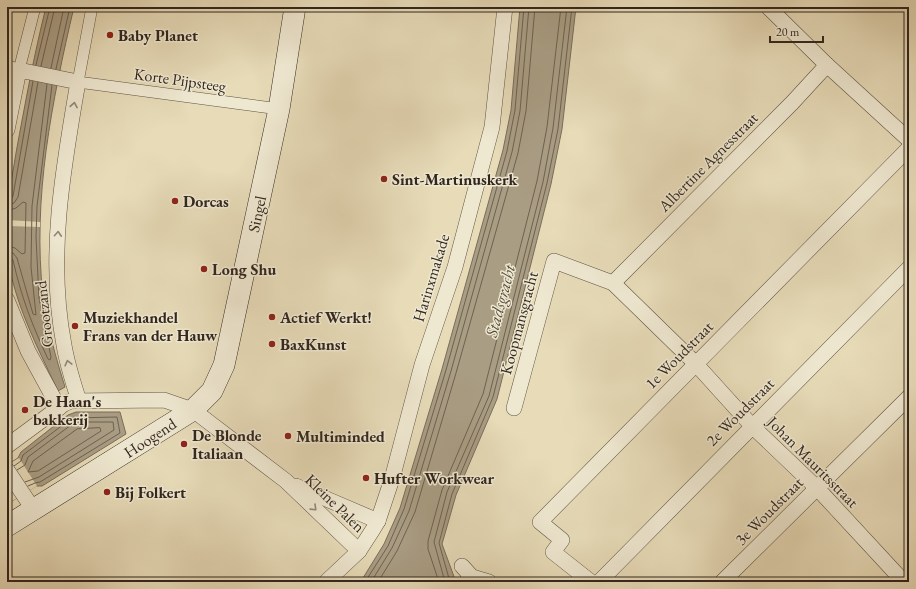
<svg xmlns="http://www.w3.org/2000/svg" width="916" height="589" font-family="'EB Garamond',serif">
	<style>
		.water { fill: #a99d84; stroke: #796d5b }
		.pier { fill: #e7dbb8 }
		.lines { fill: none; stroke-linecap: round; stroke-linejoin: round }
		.shore { stroke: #6d6251; stroke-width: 1 }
		.pedestrian-casing { stroke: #5e5344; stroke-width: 12 }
		.minor-casing { stroke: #5e5344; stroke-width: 16 }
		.secondary-casing { stroke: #31261e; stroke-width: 22 }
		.pedestrian { stroke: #efe8d1; stroke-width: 11 }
		.minor { stroke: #efe8d1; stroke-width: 15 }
		.secondary { stroke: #efe8d1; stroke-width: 21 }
		.oneway { stroke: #908778 }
		.poi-dot { fill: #8f2418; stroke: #efe8d1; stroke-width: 1.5 }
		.labels { text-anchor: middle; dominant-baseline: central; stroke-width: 3; stroke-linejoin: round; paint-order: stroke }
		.poi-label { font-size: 16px; font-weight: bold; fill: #31261e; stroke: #efe8d1; text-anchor: start }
		.street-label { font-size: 16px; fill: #31261e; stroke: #efe8d1 }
		.water-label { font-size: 17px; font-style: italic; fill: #554a3d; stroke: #efe8d1 }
	</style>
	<rect width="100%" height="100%" fill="#e7dbb8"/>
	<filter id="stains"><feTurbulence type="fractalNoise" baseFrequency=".005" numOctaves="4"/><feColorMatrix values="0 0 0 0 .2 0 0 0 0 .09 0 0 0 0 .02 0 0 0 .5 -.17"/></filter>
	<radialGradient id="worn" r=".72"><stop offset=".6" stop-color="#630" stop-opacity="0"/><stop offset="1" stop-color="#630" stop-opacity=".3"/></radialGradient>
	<g class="water">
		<path d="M46,7H74C52,101 32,199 43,296C47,327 56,358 65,387L58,391C37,346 13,301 7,252C3,219 11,185 16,153C25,104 34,55 46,7Z"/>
		<polygon points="520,7 576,7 562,129 551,184 497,399 456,495 442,544 456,582 358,582 363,578 384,544 400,508 442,369 503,150 511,110"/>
		<polygon points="76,412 120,412 126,434 42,486 36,486 9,503 7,509 7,465 18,458 21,452 68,415"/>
	</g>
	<g class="pier">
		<polygon points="7,220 40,222 40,227 7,226"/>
		<polygon points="19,458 37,486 9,503 7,499 7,465"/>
	</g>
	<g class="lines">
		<g class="shore">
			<polyline points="36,65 50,7"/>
			<polyline points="41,66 55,7"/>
			<polyline points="51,68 64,7"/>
			<polyline points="56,69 70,7"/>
			<polyline points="7,200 11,199 13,196 33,81"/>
			<polyline points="7,205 14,203 18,197 38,82"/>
			<polyline points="7,211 16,208 23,202 26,203 25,253 22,254 15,248 7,246"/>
			<polyline points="7,252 13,253 17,258 33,314 36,315 31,267 32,206 47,84"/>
			<path d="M7,257L13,260C21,296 32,325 48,359L50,360L51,357L39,298L36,237L37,206L52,85"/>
			<polygon points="100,428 101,431 38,471 28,472 33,461 77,429"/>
			<polyline points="14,466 21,461 23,455 72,418 117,417 120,433 40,482 35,483 28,486"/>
			<polyline points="17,470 25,465 28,457 75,422 113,422 114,430 39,477 25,482"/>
			<polyline points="365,582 388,546 404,509 446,370 507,151 515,110 524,7"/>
			<polyline points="371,582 392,548 409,511 451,371 512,152 520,111 529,7"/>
			<polyline points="378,582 397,551 415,512 456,373 518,153 526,111 535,7"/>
			<polyline points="439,582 428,549 428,541 442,490 483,394 537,181 547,127 561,7"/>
			<polyline points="445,582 434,542 447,492 489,396 543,182 553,128 567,7"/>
			<polyline points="450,582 439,543 452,494 493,397 547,183 558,129 572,7"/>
		</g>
		<g class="pedestrian-casing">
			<g id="pedestrian">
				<polyline points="92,7 78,82 279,109"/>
				<polyline points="7,65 19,70 35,7"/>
			</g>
		</g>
		<g class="minor-casing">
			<g id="minor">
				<polyline points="768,7 827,65 909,140"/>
				<path d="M7,130L19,70L78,82C63,168 47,258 64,345C67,364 73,382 79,401"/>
				<polyline points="613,283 792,103 827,65"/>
				<polyline points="7,300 28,351 59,408"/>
				<polyline points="514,408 554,261 613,283 695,363 752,426 817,488 904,582"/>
				<polyline points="7,446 64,404 71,401 164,400 193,410 286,481 359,551"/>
				<polyline points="7,470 33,509"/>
				<polyline points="296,486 378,521"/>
				<polyline points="462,566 472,577"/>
				<polyline points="326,582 359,551 372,531 378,521 392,479 422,365 455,267 492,127 505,7"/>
				<polyline points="466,582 472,577 489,582"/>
				<polyline points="591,582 553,552 562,540 540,522 909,148"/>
				<polyline points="599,582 909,268"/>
				<polyline points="722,582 909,397"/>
			</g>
		</g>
		<g class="secondary-casing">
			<polyline id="secondary" points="7,526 193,410 212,391 224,365 279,109 295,7"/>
		</g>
		<use href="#pedestrian" class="pedestrian"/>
		<use href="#minor" class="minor"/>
		<use href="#secondary" class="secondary"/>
	</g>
	<defs><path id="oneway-chevron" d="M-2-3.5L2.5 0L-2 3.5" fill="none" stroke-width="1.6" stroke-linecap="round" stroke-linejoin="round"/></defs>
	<g class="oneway">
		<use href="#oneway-chevron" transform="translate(74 105) rotate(-80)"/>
		<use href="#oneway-chevron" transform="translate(58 234) rotate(-86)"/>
		<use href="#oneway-chevron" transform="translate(68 363) rotate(-104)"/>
		<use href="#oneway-chevron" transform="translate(314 508) rotate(44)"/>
	</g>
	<g class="poi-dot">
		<circle cx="110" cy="35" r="4"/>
		<circle cx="384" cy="179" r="4"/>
		<circle cx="175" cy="201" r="4"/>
		<circle cx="204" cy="269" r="4"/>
		<circle cx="272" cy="317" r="4"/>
		<circle cx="75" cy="326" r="4"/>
		<circle cx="272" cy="344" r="4"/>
		<circle cx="25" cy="410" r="4"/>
		<circle cx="288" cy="436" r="4"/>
		<circle cx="184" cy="444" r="4"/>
		<circle cx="366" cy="478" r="4"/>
		<circle cx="107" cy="492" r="4"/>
	</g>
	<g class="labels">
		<g class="poi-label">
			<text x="118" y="35">Baby Planet</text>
			<text x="392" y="179">Sint-Martinuskerk</text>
			<text x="183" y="201">Dorcas</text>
			<text x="212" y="269">Long Shu</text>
			<text x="83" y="317">Muziekhandel<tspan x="83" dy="18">Frans van der Hauw</tspan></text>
			<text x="280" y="317">Actief Werkt!</text>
			<text x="280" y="344">BaxKunst</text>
			<text x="33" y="401">De Haan's<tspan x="33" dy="18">bakkerij</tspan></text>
			<text x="192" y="435">De Blonde<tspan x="192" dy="18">Italiaan</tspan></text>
			<text x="296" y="436">Multiminded</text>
			<text x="374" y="478">Hufter Workwear</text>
			<text x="115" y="492">Bij Folkert</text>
		</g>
		<g class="street-label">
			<text transform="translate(180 80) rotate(8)">Korte Pijpsteeg</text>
			<text transform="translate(708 162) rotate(-45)">Albertine Agnesstraat</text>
			<text transform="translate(257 214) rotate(-78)">Singel</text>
			<text transform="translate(431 278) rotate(-73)">Harinxmakade</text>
			<text transform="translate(44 314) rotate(-96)">Grootzand</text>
			<text transform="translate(519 323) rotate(-75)">Koopmansgracht</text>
			<text transform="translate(679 355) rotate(-45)">1e Woudstraat</text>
			<text transform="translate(740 412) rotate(-45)">2e Woudstraat</text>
			<text transform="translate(150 438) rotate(-33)">Hoogend</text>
			<text transform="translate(813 462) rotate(45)">Johan Mauritsstraat</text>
			<text transform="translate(335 503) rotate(44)">Kleine Palen</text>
			<text transform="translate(769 511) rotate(-45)">3e Woudstraat</text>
		</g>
		<g class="water-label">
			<text transform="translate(500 301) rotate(-75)">Stadsgracht</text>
		</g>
	</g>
	<rect width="916" height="589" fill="none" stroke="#e7dbb8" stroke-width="24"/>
	<rect x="8" y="8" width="900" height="573" fill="none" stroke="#31261e" stroke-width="2"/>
	<rect x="12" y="12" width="892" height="565" fill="none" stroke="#31261e"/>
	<path d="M770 36v6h53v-6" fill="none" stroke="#31261e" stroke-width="2"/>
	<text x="776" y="36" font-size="12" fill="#31261e" stroke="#efe8d1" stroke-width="3" paint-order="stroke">20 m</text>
	<rect width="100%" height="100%" filter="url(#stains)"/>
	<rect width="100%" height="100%" fill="url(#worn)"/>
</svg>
